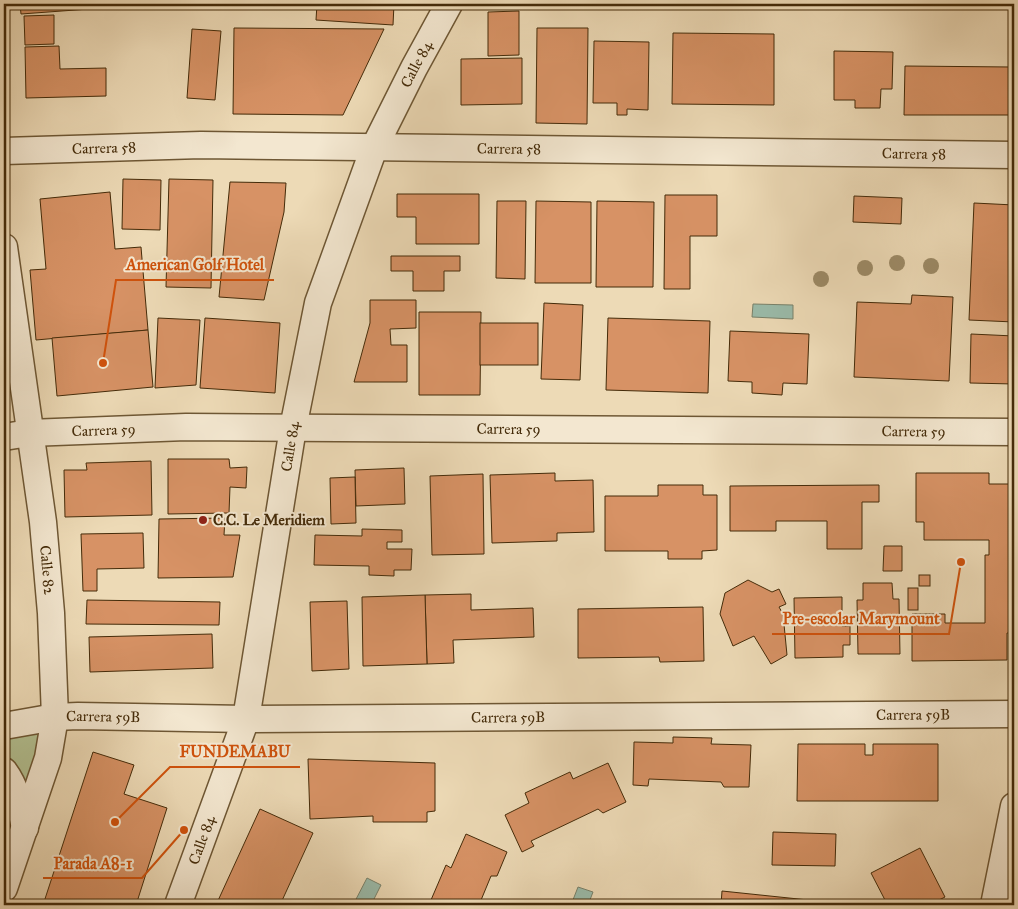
<svg xmlns="http://www.w3.org/2000/svg" width="1018" height="909" font-family="'IM FELL Great Primer',serif">
	<style>
		.green { fill: #b3c192; stroke: #7c764e }
		.water { fill: #9abbaa; stroke: #78816a }
		.building { fill: #d79265; stroke: #442b09 }
		.lines { fill: none; stroke-linecap: round; stroke-linejoin: round }
		.minor-casing { stroke: #6e5734; stroke-width: 29 }
		.minor { stroke: #f3e7d0; stroke-width: 26 }
		.tree { fill: #9c8a66 }
		.poi-dot { fill: #8f2418; stroke: #f3e7d0; stroke-width: 2 }
		.labels { text-anchor: middle; dominant-baseline: central; stroke-width: 4; stroke-linejoin: round; paint-order: stroke }
		.street-label { font-size: 15px; fill: #442b09; stroke: #f3e7d0 }
		.poi-label { font-size: 15px; font-weight: bold; fill: #442b09; stroke: #f3e7d0; text-anchor: start }
		.leader { fill: none; stroke: #cf520c; stroke-width: 2 }
		.callout-dot { fill: #cf520c; stroke: #f3e7d0; stroke-width: 2 }
		.callout-label { font-size: 16px; text-anchor: middle; font-weight: bold; fill: #cf520c; stroke: #f3e7d0; stroke-width: 4; stroke-linejoin: round; paint-order: stroke }
	</style>
	<rect width="100%" height="100%" fill="#eddab6"/>
	<filter id="stains"><feTurbulence type="fractalNoise" baseFrequency=".004" numOctaves="4"/><feColorMatrix values="0 0 0 0 .2 0 0 0 0 .09 0 0 0 0 .02 0 0 0 .5 -.17"/></filter>
	<radialGradient id="worn" r=".72"><stop offset=".6" stop-color="#630" stop-opacity="0"/><stop offset="1" stop-color="#630" stop-opacity=".3"/></radialGradient>
	<polygon class="green" points="42,731 23,794 4,841 4,737"/>
	<g class="water">
		<polygon points="753,304 793,305 793,319 752,317"/>
		<polygon points="367,878 381,885 371,905 353,905"/>
		<polygon points="578,887 593,892 588,905 571,905"/>
	</g>
	<g class="building">
		<polygon points="20,4 89,4 89,9 21,14"/>
		<polygon points="317,4 394,4 393,25 316,20"/>
		<polygon points="535,4 590,4 590,8 535,6"/>
		<polygon points="942,4 997,4 997,9 942,8"/>
		<polygon points="519,11 519,55 488,56 488,12"/>
		<polygon points="54,15 54,44 25,45 24,16"/>
		<polygon points="234,28 384,29 343,115 233,114"/>
		<polygon points="537,28 588,28 587,124 536,123"/>
		<polygon points="192,29 221,31 215,100 187,98"/>
		<polygon points="673,33 774,34 774,105 672,104"/>
		<polygon points="594,41 649,42 648,110 627,109 627,115 617,115 617,103 593,103"/>
		<polygon points="59,46 60,69 106,68 106,96 26,98 25,47"/>
		<polygon points="834,51 893,52 892,89 881,89 880,108 855,108 855,100 834,100"/>
		<polygon points="522,58 522,104 461,105 461,59"/>
		<polygon points="905,66 1011,67 1011,115 904,115"/>
		<polygon points="123,179 161,180 160,230 122,229"/>
		<polygon points="169,179 213,180 211,288 166,287"/>
		<polygon points="230,182 286,183 284,212 264,300 219,297"/>
		<polygon points="110,192 115,249 141,247 148,330 36,340 30,270 46,269 40,199"/>
		<polygon points="397,194 479,194 479,244 416,244 416,217 397,217"/>
		<polygon points="665,195 717,195 717,236 690,236 690,289 664,289"/>
		<polygon points="854,196 902,198 901,224 853,222"/>
		<polygon points="497,201 526,201 525,279 496,278"/>
		<polygon points="536,201 591,202 591,283 535,283"/>
		<polygon points="597,201 654,202 653,287 596,287"/>
		<polygon points="974,203 1014,205 1014,322 969,320"/>
		<polygon points="391,256 460,256 460,271 444,271 444,291 413,291 413,271 391,271"/>
		<polygon points="912,295 953,297 949,381 854,377 857,302 911,304"/>
		<polygon points="370,300 416,300 416,328 390,329 391,345 407,345 407,382 354,382 370,323"/>
		<polygon points="544,303 583,305 580,380 541,379"/>
		<polygon points="419,312 481,312 480,395 419,395"/>
		<polygon points="158,318 200,320 196,385 155,388"/>
		<polygon points="205,318 280,323 275,393 200,388"/>
		<polygon points="608,318 710,321 708,393 606,390"/>
		<rect x="480" y="323" width="58" height="42"/>
		<polygon points="148,330 153,387 57,396 52,338"/>
		<polygon points="730,331 809,334 807,384 783,383 782,395 752,393 752,382 728,381"/>
		<polygon points="971,334 1014,336 1014,384 970,383"/>
		<polygon points="168,459 229,459 230,468 247,467 246,488 230,487 229,513 168,514"/>
		<polygon points="151,461 152,515 65,517 64,470 87,470 86,463"/>
		<polygon points="404,468 405,504 356,506 355,470"/>
		<polygon points="555,473 555,481 593,480 594,532 557,533 557,541 492,543 490,475"/>
		<polygon points="916,473 989,473 989,484 1014,484 1014,633 1007,633 1007,660 912,661 912,614 945,614 945,623 985,623 985,555 989,555 989,540 924,540 924,522 916,522"/>
		<polygon points="483,474 484,554 432,555 430,476"/>
		<polygon points="355,477 356,523 331,524 330,478"/>
		<polygon points="658,485 703,485 703,495 717,495 717,550 702,551 702,559 668,559 668,551 605,551 605,496 658,496"/>
		<polygon points="879,485 879,502 862,502 862,549 827,549 827,521 776,521 776,531 730,531 730,486"/>
		<polygon points="225,518 224,535 240,535 233,577 158,578 159,519"/>
		<polygon points="362,529 402,530 402,542 387,542 387,549 412,549 411,570 394,570 394,576 369,575 369,566 314,565 315,535 362,536"/>
		<polygon points="143,533 144,568 97,569 97,591 83,591 81,534"/>
		<polygon points="884,546 902,546 902,571 883,571"/>
		<rect x="919" y="575" width="11" height="11"/>
		<polygon points="748,580 772,592 779,589 786,604 779,607 783,614 787,655 771,664 754,636 733,646 720,614 725,593"/>
		<polygon points="863,583 892,583 893,599 899,599 900,654 858,654 857,600 863,600"/>
		<rect x="908" y="588" width="10" height="22"/>
		<polygon points="471,594 471,610 533,608 534,637 453,640 454,663 427,664 425,595"/>
		<polygon points="425,595 427,664 363,666 362,597"/>
		<polygon points="842,597 842,626 850,626 850,645 843,645 843,657 795,658 794,598"/>
		<polygon points="87,600 220,602 219,625 86,624"/>
		<polygon points="347,601 349,669 312,671 310,602"/>
		<polygon points="703,607 704,661 660,662 659,657 578,658 578,609"/>
		<polygon points="4,632 8,658 4,659"/>
		<polygon points="212,634 213,668 90,672 89,637"/>
		<polygon points="673,737 712,738 711,744 751,745 749,787 724,787 721,782 649,779 648,786 633,785 634,742 673,743"/>
		<polygon points="798,744 865,744 865,755 873,755 873,744 938,744 938,801 797,801"/>
		<polygon points="93,752 134,765 124,794 167,808 136,905 105,905 90,900 88,905 43,905"/>
		<polygon points="308,759 435,763 435,811 427,812 427,822 373,822 373,816 310,819"/>
		<polygon points="608,763 626,802 603,813 598,809 531,841 534,846 522,852 505,815 529,803 525,793 570,772 573,779"/>
		<polygon points="260,809 313,833 280,905 216,905"/>
		<polygon points="773,832 836,834 835,866 772,865"/>
		<polygon points="466,834 507,852 497,876 491,876 479,905 443,905 431,900 446,865 451,868"/>
		<polygon points="920,848 945,897 929,905 876,905 885,900 871,873"/>
		<polygon points="722,891 808,900 808,905 721,905"/>
	</g>
	<g class="lines">
		<g class="minor-casing">
			<g id="minor">
				<path id="s1" d="M4,151L201,145L1014,155"/>
				<path id="s2" d="M4,247L43,522L51,613L55,717L48,758L4,888"/>
				<path id="s3" d="M4,437L29,433L186,427L1014,432"/>
				<path id="s4" d="M4,726L55,717L78,716L246,719L1014,714"/>
				<path d="M4,771C16,787 21,808 25,828"/>
				<path id="s5" d="M178,905L246,719L293,428L318,303L374,148L414,68L449,4"/>
				<polyline points="994,905 1014,806"/>
			</g>
		</g>
		<use href="#minor" class="minor"/>
	</g>
	<g class="tree">
		<circle cx="897" cy="263" r="8"/>
		<circle cx="931" cy="266" r="8"/>
		<circle cx="865" cy="268" r="8"/>
		<circle cx="821" cy="279" r="8"/>
	</g>
	<circle class="poi-dot" cx="203" cy="520" r="5"/>
	<g class="labels">
		<g class="street-label">
			<text stroke="none"><textPath href="#s5" startOffset="879">Calle 84</textPath></text>
			<text stroke="none"><textPath href="#s1" startOffset="100">Carrera 58</textPath></text>
			<text stroke="none"><textPath href="#s1" startOffset="505">Carrera 58</textPath></text>
			<text stroke="none"><textPath href="#s1" startOffset="910">Carrera 58</textPath></text>
			<text stroke="none"><textPath href="#s3" startOffset="505">Carrera 59</textPath></text>
			<text stroke="none"><textPath href="#s3" startOffset="100">Carrera 59</textPath></text>
			<text stroke="none"><textPath href="#s3" startOffset="910">Carrera 59</textPath></text>
			<text stroke="none"><textPath href="#s5" startOffset="474">Calle 84</textPath></text>
			<text stroke="none"><textPath href="#s2" startOffset="326">Calle 82</textPath></text>
			<text stroke="none"><textPath href="#s4" startOffset="910">Carrera 59B</textPath></text>
			<text stroke="none"><textPath href="#s4" startOffset="100">Carrera 59B</textPath></text>
			<text stroke="none"><textPath href="#s4" startOffset="505">Carrera 59B</textPath></text>
			<text stroke="none"><textPath href="#s5" startOffset="69">Calle 84</textPath></text>
		</g>
		<g class="poi-label">
			<text x="213" y="520">C.C. Le Meridiem</text>
		</g>
	</g>
	<path class="leader" d="M103 363L116 280H274M961 562L949 634H772M115 822L170 767H300M184 830L142 878H43"/>
	<g class="callout-dot">
		<circle cx="103" cy="363" r="5"/>
		<circle cx="961" cy="562" r="5"/>
		<circle cx="115" cy="822" r="5"/>
		<circle cx="184" cy="830" r="5"/>
	</g>
	<g class="callout-label">
		<text x="195" y="270">American Golf Hotel</text>
		<text x="861" y="624">Pre-escolar Marymount</text>
		<text x="235" y="757">FUNDEMABU</text>
		<text x="93" y="869">Parada A8-1</text>
	</g>
	<rect width="1018" height="909" fill="none" stroke="#eddab6" stroke-width="20"/>
	<rect x="5" y="5" width="1008" height="899" fill="none" stroke="#442b09" stroke-width="2.5"/>
	<rect x="10" y="10" width="998" height="889" fill="none" stroke="#442b09"/>
	<rect width="100%" height="100%" filter="url(#stains)"/>
	<rect width="100%" height="100%" fill="url(#worn)"/>
</svg>
